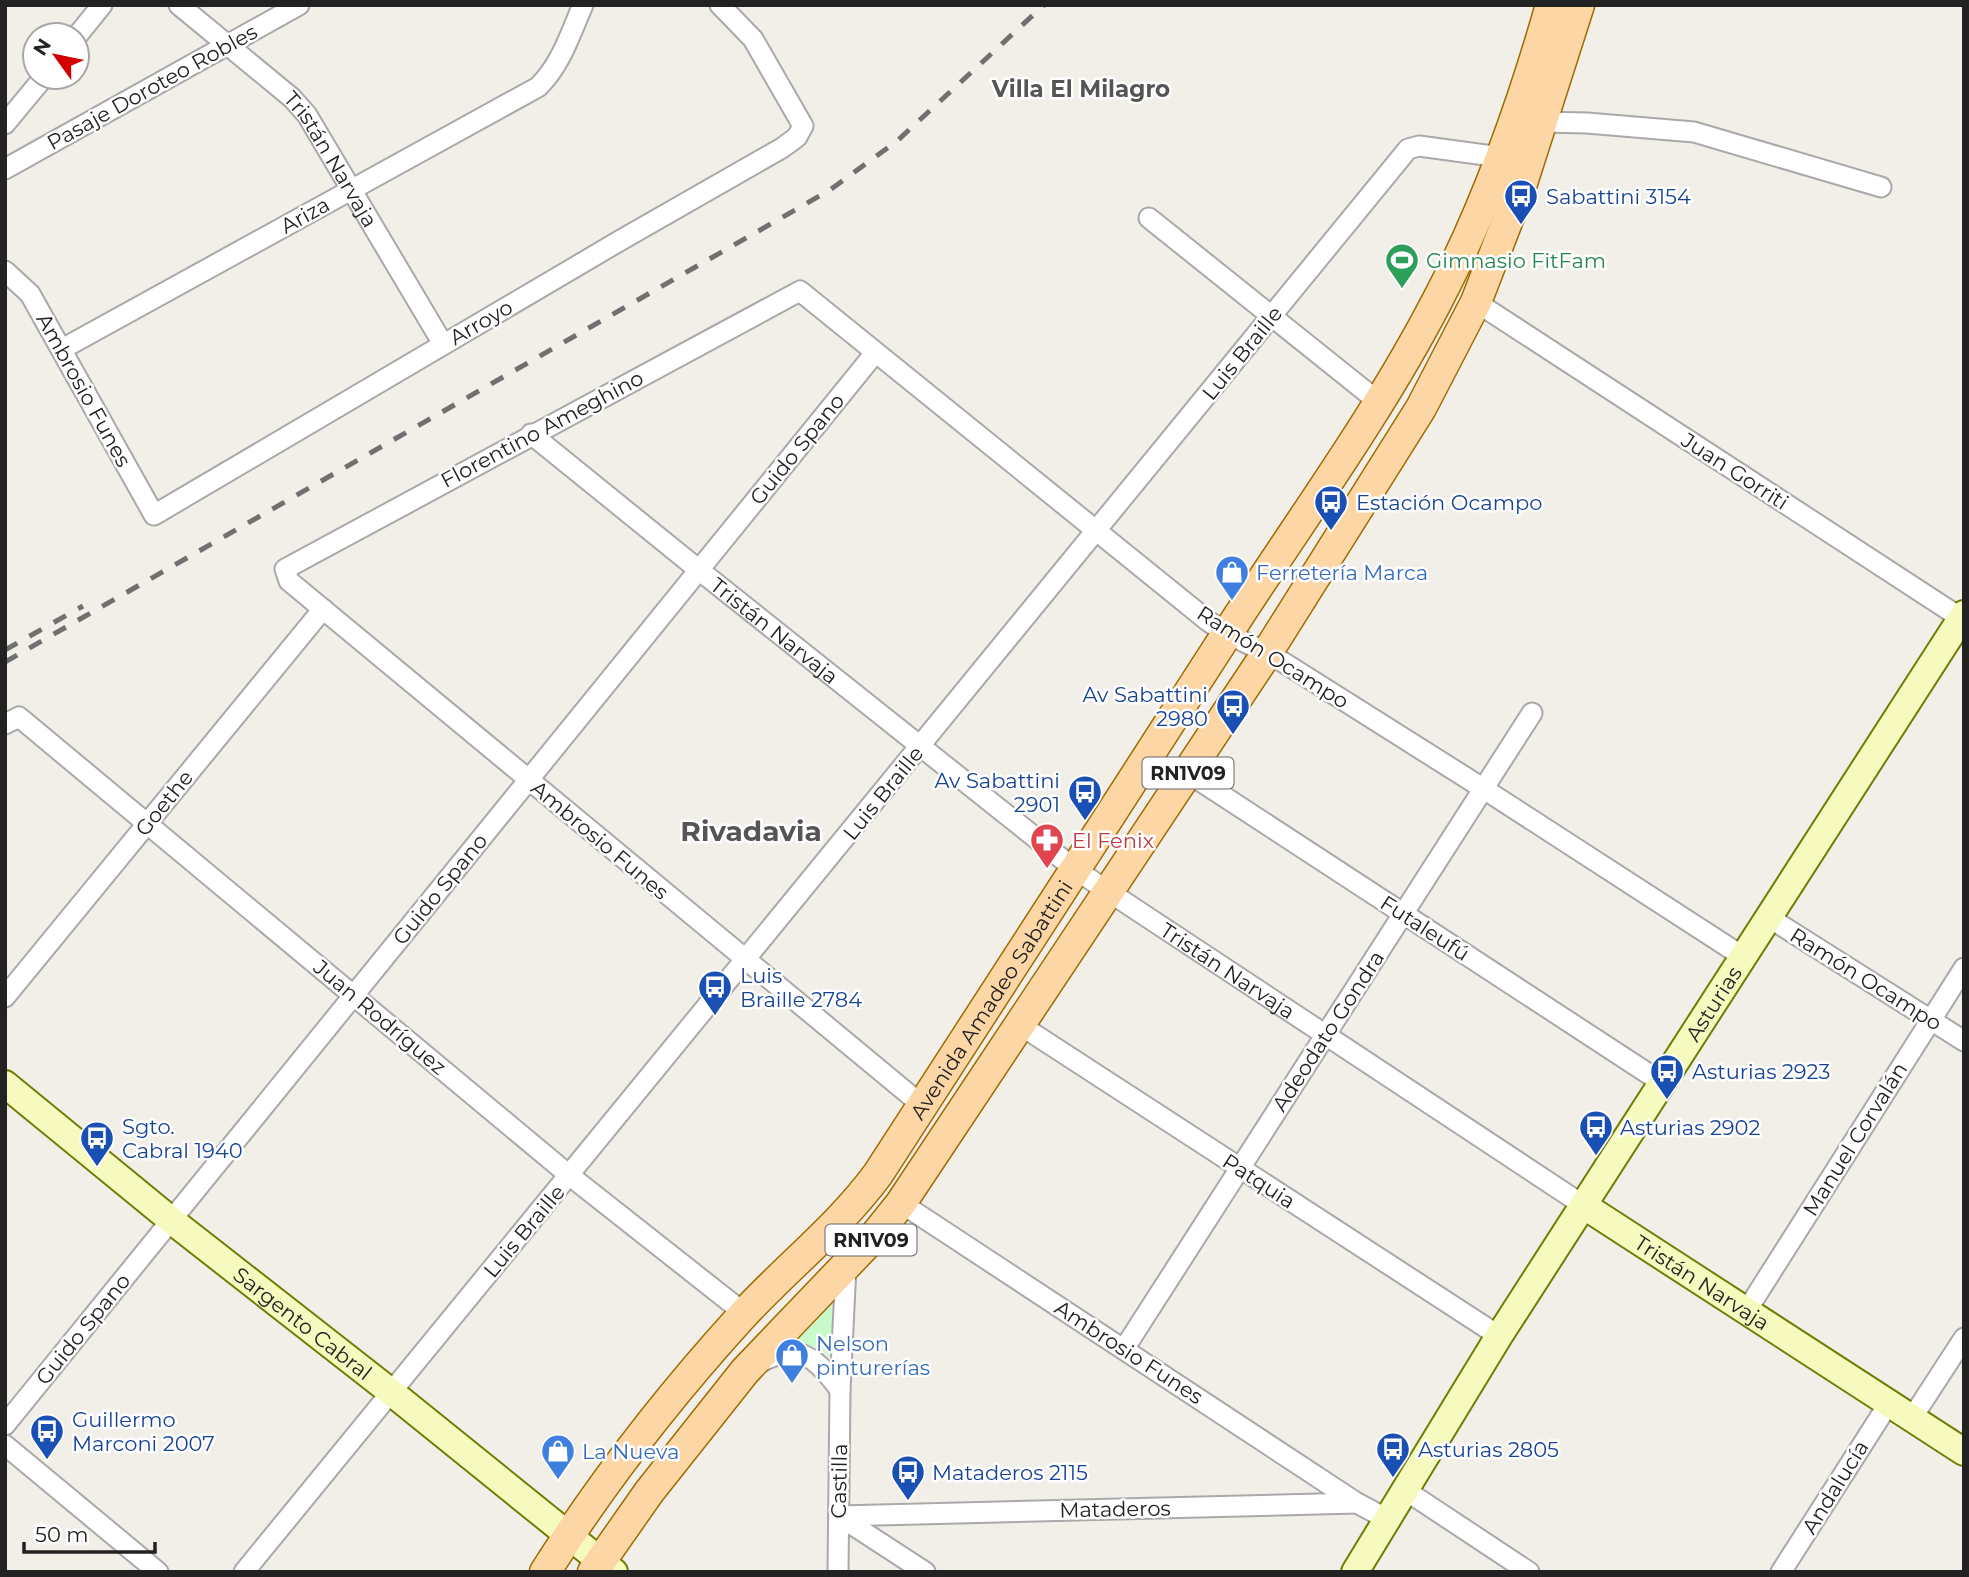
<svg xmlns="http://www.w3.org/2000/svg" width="1969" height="1577" font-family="Montserrat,sans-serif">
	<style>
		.park { fill: #c8facc }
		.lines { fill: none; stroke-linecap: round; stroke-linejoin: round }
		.street-casing { stroke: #a9a9a9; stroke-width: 23 }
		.secondary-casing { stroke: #707d05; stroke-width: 30 }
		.primary-casing { stroke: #a06b00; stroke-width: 33 }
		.street { stroke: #fff; stroke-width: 19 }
		.secondary { stroke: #f7fabf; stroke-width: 26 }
		.primary { stroke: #fcd6a4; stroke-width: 30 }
		.rail { stroke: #707070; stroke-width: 5; stroke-dasharray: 14 14; stroke-linecap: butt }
		.labels { text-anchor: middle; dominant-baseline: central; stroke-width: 5; stroke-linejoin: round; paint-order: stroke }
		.shield { fill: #fff; stroke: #646464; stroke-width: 2 }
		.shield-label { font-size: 19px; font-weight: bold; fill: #222 }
		.street-label { font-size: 21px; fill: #222; stroke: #fff }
		.transit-label { font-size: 21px; fill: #164399; stroke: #fff; text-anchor: start }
		.leisure-label { font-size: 21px; fill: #27864d; stroke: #fff; text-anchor: start }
		.shop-label { font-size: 21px; fill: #366cbe; stroke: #fff; text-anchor: start }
		.health-label { font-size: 21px; fill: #be3a42; stroke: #fff; text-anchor: start }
		.neighbourhood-label { font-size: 23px; font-weight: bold; fill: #555; stroke: #fff }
		.district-label { font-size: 28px; font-weight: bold; fill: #555; stroke: #fff }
	</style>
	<rect width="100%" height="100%" fill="#f2efe9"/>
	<polygon class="park" points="833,1294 834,1361 818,1347 792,1341"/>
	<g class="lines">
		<g class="street-casing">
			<g id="street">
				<path id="s1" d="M179,5L292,98L307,115L443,344"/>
				<polyline points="77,36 102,5"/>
				<polyline points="1542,122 1587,123 1694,132 1881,187"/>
				<polyline points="5,124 44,77"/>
				<polyline points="5,169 299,5"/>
				<polyline points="1149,218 1380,403"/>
				<polyline points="5,271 30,294 154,515 621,240 782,148 797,137 803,126 753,39 720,5"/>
				<polyline points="1476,302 1964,620"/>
				<path d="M62,349L538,87C561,65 570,34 583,5"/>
				<path id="s2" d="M531,434L699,570L1076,870L1583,1205"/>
				<polyline points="5,724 19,717 569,1175 744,1313"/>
				<polyline points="1188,773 1661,1082"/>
				<polyline points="1768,917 1964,1041"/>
				<polyline points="5,997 323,609"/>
				<polyline points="1020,1025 1499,1336"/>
				<path d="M923,1106L289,581L285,569L800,291L1208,621C1232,638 1260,648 1286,664L1484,789L1742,956"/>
				<polyline points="901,1203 1357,1503 1387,1519"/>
				<polyline points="1747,1310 1964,968"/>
				<polyline points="1124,1349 1532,713"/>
				<path d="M761,1362C800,1341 817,1359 840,1390"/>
				<polyline points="1912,1418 1964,1338"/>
				<polyline points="5,1425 875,353"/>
				<polyline points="5,1445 158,1572"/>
				<polyline points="1405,1490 1529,1572"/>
				<polyline points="839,1516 1357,1503"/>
				<polyline points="839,1516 925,1572"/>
				<polyline points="244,1572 1408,149 1419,146 1500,157"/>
				<polyline points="838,1572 840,1390 846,1266"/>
				<polyline points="1781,1572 1889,1403"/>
			</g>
		</g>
		<g class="secondary-casing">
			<g id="secondary">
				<path id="s3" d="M5,1084L171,1220L391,1392L614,1572"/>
				<path id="s4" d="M1583,1205L1964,1452"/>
				<path id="s5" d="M1355,1572L1499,1336L1964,614"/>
			</g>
		</g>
		<g class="primary-casing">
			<g id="primary">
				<path id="s6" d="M545,1572C603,1481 670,1395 742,1316C787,1267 839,1227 878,1174C995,995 1109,816 1225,637C1296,526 1375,420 1436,303C1485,210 1522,107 1551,5"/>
				<polyline points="593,1572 649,1492 745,1371 877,1233 901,1203 1267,653 1421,408 1476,302 1522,183 1579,5"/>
			</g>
		</g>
		<use href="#street" class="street"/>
		<use href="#secondary" class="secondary"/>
		<use href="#primary" class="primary"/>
		<g class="rail">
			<polyline points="5,650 83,606"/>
			<polyline points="5,662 830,190 897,141 1044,5"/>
		</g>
	</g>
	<defs>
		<g id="bus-pin" transform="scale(1.75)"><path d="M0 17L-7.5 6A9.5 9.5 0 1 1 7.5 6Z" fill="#1a4fb4" stroke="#fff"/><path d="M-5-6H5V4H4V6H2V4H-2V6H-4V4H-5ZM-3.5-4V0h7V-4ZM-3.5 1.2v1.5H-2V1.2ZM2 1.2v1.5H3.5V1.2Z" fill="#fff"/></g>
		<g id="stadium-pin" transform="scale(1.75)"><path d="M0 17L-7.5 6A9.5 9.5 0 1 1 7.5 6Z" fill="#2e9e5b" stroke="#fff"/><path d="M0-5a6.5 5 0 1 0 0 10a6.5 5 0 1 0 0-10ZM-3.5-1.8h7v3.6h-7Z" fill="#fff"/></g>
		<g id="shop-pin" transform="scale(1.75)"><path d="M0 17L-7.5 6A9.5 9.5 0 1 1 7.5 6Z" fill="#3f7fe0" stroke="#fff"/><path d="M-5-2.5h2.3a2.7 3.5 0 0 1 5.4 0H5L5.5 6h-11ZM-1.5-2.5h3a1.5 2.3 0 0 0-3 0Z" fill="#fff"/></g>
		<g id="pharmacy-pin" transform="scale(1.75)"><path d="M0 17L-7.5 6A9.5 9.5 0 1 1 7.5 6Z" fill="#e0444e" stroke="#fff"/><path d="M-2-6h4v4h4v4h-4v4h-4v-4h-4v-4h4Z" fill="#fff"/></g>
	</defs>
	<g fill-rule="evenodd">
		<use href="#bus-pin" x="1521" y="196"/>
		<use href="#stadium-pin" x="1402" y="260"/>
		<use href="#bus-pin" x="1331" y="502"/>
		<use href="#shop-pin" x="1232" y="572"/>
		<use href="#bus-pin" x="1233" y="706"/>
		<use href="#bus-pin" x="1085" y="792"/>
		<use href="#pharmacy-pin" x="1047" y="840"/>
		<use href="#bus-pin" x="715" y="987"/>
		<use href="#bus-pin" x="1667" y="1071"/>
		<use href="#bus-pin" x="1596" y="1127"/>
		<use href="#bus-pin" x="97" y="1138"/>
		<use href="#shop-pin" x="792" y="1355"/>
		<use href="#bus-pin" x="47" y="1431"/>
		<use href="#bus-pin" x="1393" y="1449"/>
		<use href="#shop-pin" x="558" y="1451"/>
		<use href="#bus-pin" x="908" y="1472"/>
	</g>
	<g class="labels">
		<g class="shield">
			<rect x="1142.5" y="757.5" width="91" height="31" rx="5"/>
			<rect x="825.5" y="1224.5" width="91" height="31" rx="5"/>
		</g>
		<g class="shield-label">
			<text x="1188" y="773">RN1V09</text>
			<text x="871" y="1240">RN1V09</text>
		</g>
		<g class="street-label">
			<text transform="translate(152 87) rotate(-29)">Pasaje Doroteo Robles</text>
			<text stroke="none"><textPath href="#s1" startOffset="219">Tristán Narvaja</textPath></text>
			<text transform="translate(305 215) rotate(-29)">Ariza</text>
			<text transform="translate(481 322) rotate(-30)">Arroyo</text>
			<text transform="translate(1242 353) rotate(-51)">Luis Braille</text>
			<text transform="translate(84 390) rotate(61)">Ambrosio Funes</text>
			<text transform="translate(542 429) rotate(-28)">Florentino Ameghino</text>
			<text transform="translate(797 449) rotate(-51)">Guido Spano</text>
			<text transform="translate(1735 471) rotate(33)">Juan Gorriti</text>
			<text stroke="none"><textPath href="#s2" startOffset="313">Tristán Narvaja</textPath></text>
			<text transform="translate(1273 657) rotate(32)">Ramón Ocampo</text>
			<text transform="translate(883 793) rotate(-51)">Luis Braille</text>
			<text transform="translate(164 803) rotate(-51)">Goethe</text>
			<text transform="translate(600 840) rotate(40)">Ambrosio Funes</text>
			<text transform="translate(440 889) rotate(-51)">Guido Spano</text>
			<text transform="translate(1425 928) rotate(33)">Futaleufú</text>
			<text stroke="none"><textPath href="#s2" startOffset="880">Tristán Narvaja</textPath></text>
			<text transform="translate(1866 979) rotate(32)">Ramón Ocampo</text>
			<text stroke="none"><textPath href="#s6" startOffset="728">Avenida Amadeo Sabattini</textPath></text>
			<text stroke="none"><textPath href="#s5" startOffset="672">Asturias</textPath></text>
			<text transform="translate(380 1017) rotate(40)">Juan Rodríguez</text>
			<text transform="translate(1328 1031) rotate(-57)">Adeodato Gondra</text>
			<text transform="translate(1855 1139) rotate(-58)">Manuel Corvalán</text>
			<text transform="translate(1259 1181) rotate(33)">Patquia</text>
			<text transform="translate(524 1231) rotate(-50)">Luis Braille</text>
			<text stroke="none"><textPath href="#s4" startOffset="142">Tristán Narvaja</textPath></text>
			<text stroke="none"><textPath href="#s3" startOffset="382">Sargento Cabral</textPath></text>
			<text transform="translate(83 1329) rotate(-51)">Guido Spano</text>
			<text transform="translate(1129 1352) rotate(33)">Ambrosio Funes</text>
			<text transform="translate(839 1481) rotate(-89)">Castilla</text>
			<text transform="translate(1835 1487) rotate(-58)">Andalucía</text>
			<text transform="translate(1115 1509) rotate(-1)">Mataderos</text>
		</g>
		<g class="transit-label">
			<text x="1546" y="196">Sabattini 3154</text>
			<text x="1356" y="502">Estación Ocampo</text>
			<text x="1208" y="694" text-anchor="end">Av Sabattini<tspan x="1208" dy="24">2980</tspan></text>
			<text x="1060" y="780" text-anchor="end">Av Sabattini<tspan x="1060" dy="24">2901</tspan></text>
			<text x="740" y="975">Luis<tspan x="740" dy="24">Braille 2784</tspan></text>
			<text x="1692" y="1071">Asturias 2923</text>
			<text x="122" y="1126">Sgto.<tspan x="122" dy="24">Cabral 1940</tspan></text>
			<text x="1620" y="1127">Asturias 2902</text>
			<text x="72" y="1419">Guillermo<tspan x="72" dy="24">Marconi 2007</tspan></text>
			<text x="1418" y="1449">Asturias 2805</text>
			<text x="932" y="1472">Mataderos 2115</text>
		</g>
		<g class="leisure-label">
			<text x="1426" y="260">Gimnasio FitFam</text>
		</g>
		<g class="shop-label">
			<text x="1256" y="572">Ferretería Marca</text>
			<text x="816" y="1343">Nelson<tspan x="816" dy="24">pinturerías</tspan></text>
			<text x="582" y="1451">La Nueva</text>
		</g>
		<g class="health-label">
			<text x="1072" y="840">El Fenix</text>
		</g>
		<g class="neighbourhood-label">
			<text x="1081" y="89">Villa El Milagro</text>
		</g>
		<g class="district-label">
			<text x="751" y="831">Rivadavia</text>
		</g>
	</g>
	<rect width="1969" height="1577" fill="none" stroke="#222222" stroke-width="14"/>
	<g transform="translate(56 56) rotate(303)"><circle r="33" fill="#ffffff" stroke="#a7a7a7" stroke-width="2"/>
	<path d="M0-5L12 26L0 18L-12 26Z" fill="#d40000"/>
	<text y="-10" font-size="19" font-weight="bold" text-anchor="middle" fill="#222222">N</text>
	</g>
	<path d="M24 1542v10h131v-10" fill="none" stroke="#222222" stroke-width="3.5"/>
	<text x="35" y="1542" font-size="21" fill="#222222" stroke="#ffffff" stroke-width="5" paint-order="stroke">50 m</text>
</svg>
